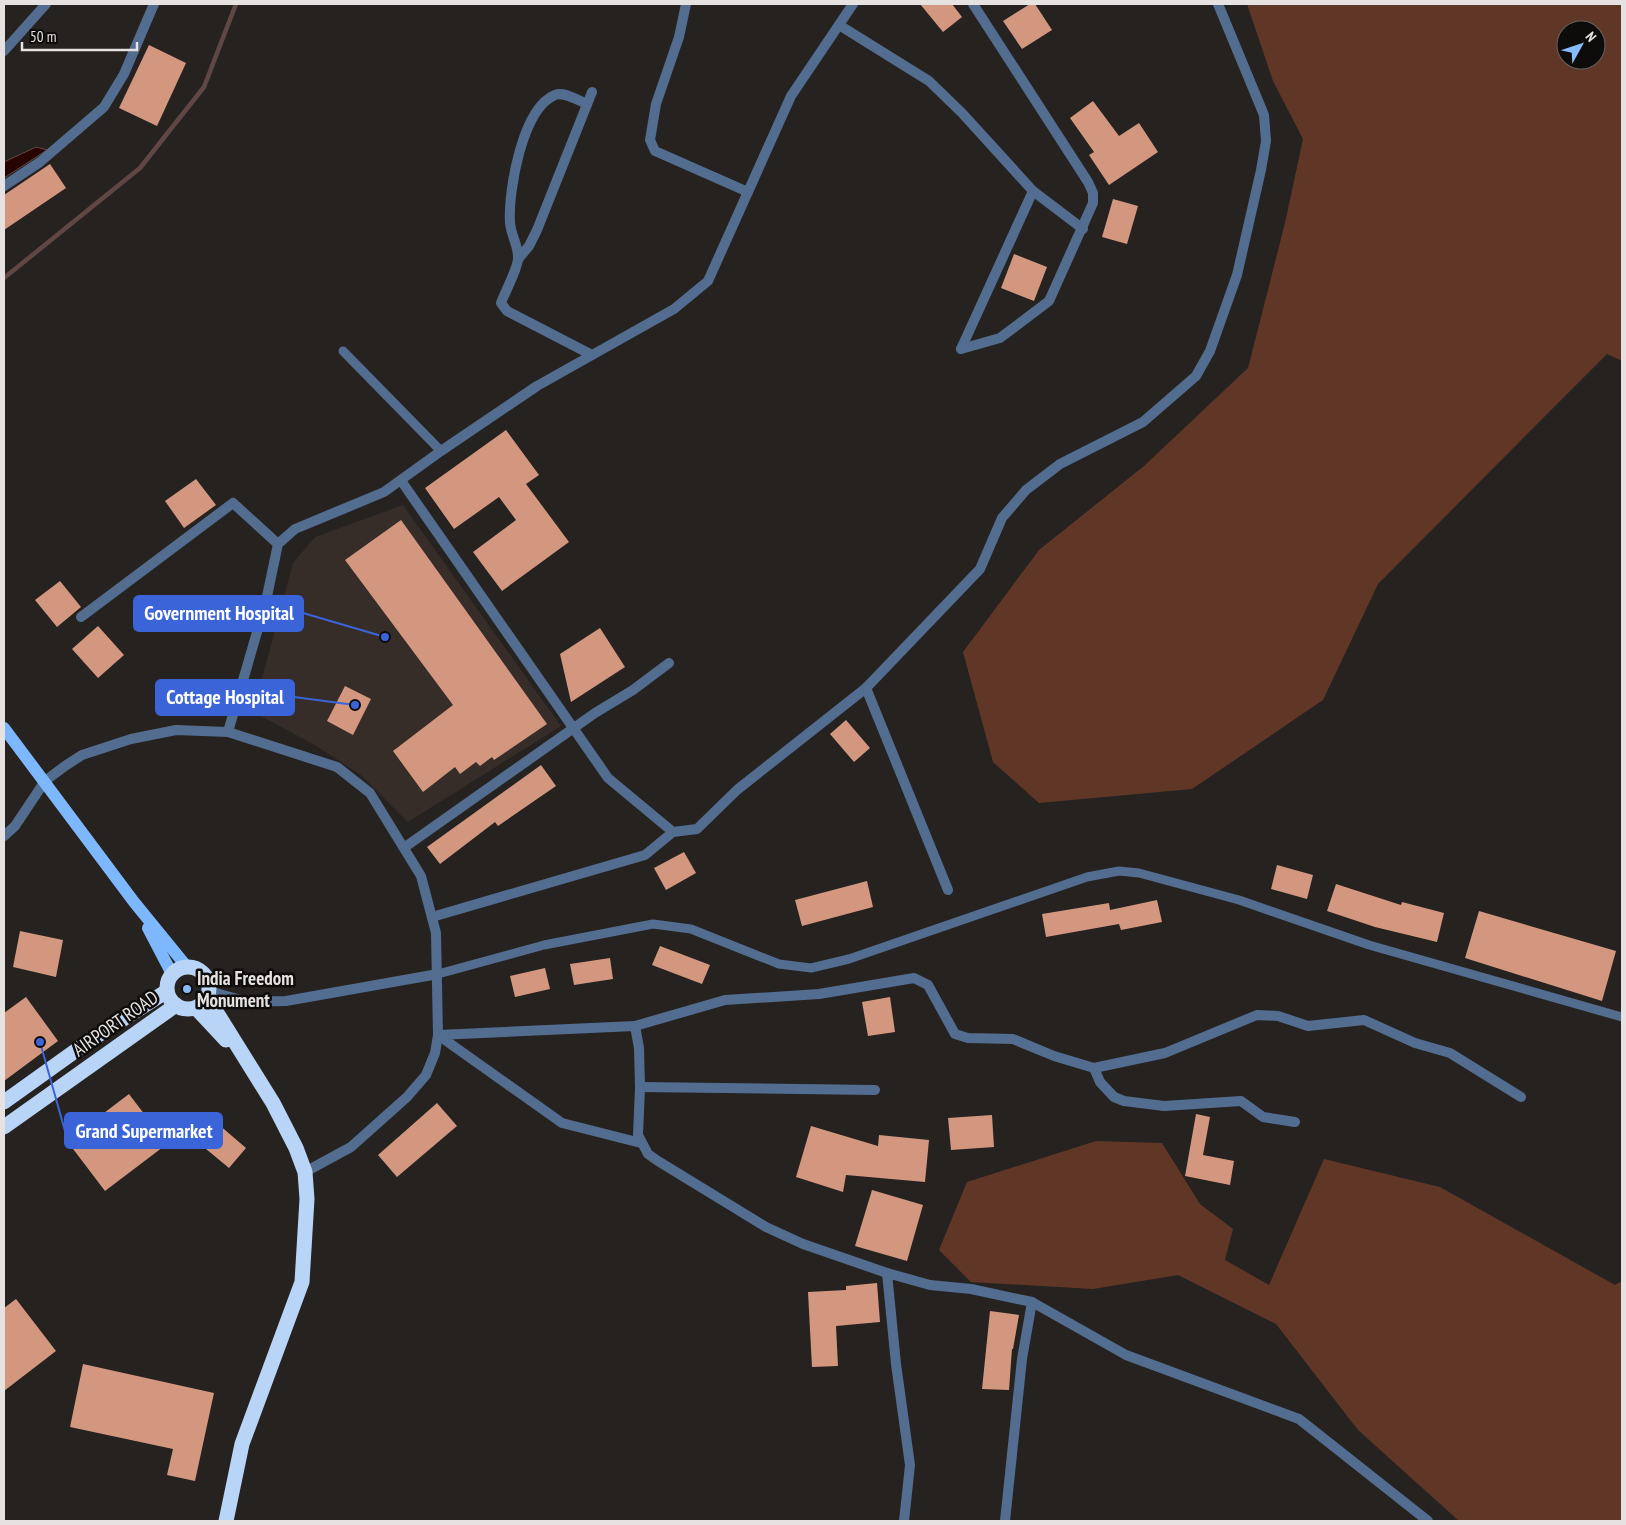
<svg xmlns="http://www.w3.org/2000/svg" width="1626" height="1525" font-family="'PT Sans Narrow',sans-serif">
	<style>
		.built { fill: #362c28 }
		.green { fill: #603727; fill-rule: evenodd }
		.water { fill: #270400; stroke: #604744 }
		.lines { fill: none; stroke-linecap: round; stroke-linejoin: round }
		.stream { stroke: #604744; stroke-width: 4.5 }
		.building { fill: #d39780 }
		.lane { stroke: #526d8f; stroke-width: 9 }
		.street { stroke: #526d8f; stroke-width: 10 }
		.primary { stroke: #7db8fe; stroke-width: 12 }
		.highway { stroke: #b8d4f6; stroke-width: 15 }
		.poi-dot { fill: #86bbfb; stroke: #0e0c0b; stroke-width: 2 }
		.labels { text-anchor: middle; dominant-baseline: central; stroke-width: 5; stroke-linejoin: round; paint-order: stroke }
		.poi-label { font-size: 19px; font-weight: bold; fill: #e5e2e1; stroke: #0e0c0b; text-anchor: start }
		.street-label { font-size: 19px; fill: #e5e2e1; stroke: #0e0c0b }
		.leader { fill: none; stroke: #3b64d9; stroke-width: 2 }
		.callout-dot { fill: #3b64d9; stroke: #0e0c0b; stroke-width: 2 }
		.callout { fill: #3b64d9; stroke: #3b64d9; stroke-width: 2 }
		.callout-label { font-size: 20px; text-anchor: middle; font-weight: bold; fill: #fff }
	</style>
	<rect width="100%" height="100%" fill="#262220"/>
	<polygon class="built" points="403,505 561,726 408,822 361,775 313,744 253,712 293,563 315,537"/>
	<g class="green">
		<path d="M1247,4H1622V361L1607,354L1378,584L1323,700L1192,789L1039,803L993,762L963,652L1039,550L1144,466L1248,368L1285,223L1303,139L1273,81ZM1566,30H1596V60H1566Z"/>
		<polygon points="1096,1141 1162,1143 1200,1204 1233,1229 1225,1260 1269,1285 1324,1159 1440,1187 1615,1285 1622,1281 1622,1521 1459,1521 1358,1430 1276,1324 1178,1275 1093,1289 971,1282 939,1250 967,1182"/>
	</g>
	<polygon class="water" points="36,147 47,150 4,178 4,162"/>
	<g class="lines">
		<polyline class="stream" points="4,278 140,168 204,87 236,4"/>
	</g>
	<g class="building">
		<polygon points="920,4 952,4 962,17 943,32"/>
		<polygon points="1030,4 1035,4 1052,30 1022,49 1003,21"/>
		<polygon points="149,45 186,63 157,126 119,108"/>
		<polygon points="1093,101 1119,136 1139,123 1158,152 1109,185 1089,155 1094,152 1070,118"/>
		<polygon points="50,164 66,188 4,230 4,195"/>
		<polygon points="1113,199 1138,206 1127,244 1102,237"/>
		<polygon points="1014,254 1047,267 1034,301 1001,288"/>
		<polygon points="506,430 539,475 526,484 569,542 502,591 473,552 516,520 499,497 454,529 425,488"/>
		<polygon points="196,479 216,505 184,528 165,501"/>
		<polygon points="401,520 547,724 494,760 492,757 480,766 476,762 460,774 455,767 423,792 393,751 453,705 345,560"/>
		<polygon points="60,581 81,607 57,627 35,600"/>
		<polygon points="98,626 124,655 98,678 72,649"/>
		<polygon points="600,628 625,667 571,702 560,654"/>
		<polygon points="345,686 371,699 353,735 327,721"/>
		<polygon points="846,720 870,748 854,762 830,734"/>
		<polygon points="541,765 556,786 498,826 495,822 440,864 427,847"/>
		<polygon points="684,852 696,873 666,890 654,868"/>
		<polygon points="1277,865 1313,875 1307,899 1271,889"/>
		<polygon points="867,881 873,907 802,926 795,900"/>
		<polygon points="1336,884 1401,905 1402,902 1444,913 1437,942 1375,927 1327,911"/>
		<polygon points="1157,900 1162,922 1121,930 1119,924 1046,937 1042,914 1109,903 1110,910"/>
		<polygon points="1479,911 1616,951 1602,1001 1465,958"/>
		<polygon points="20,931 63,940 56,977 13,967"/>
		<polygon points="660,946 710,965 702,984 652,965"/>
		<polygon points="610,958 613,979 574,985 570,964"/>
		<polygon points="545,968 550,989 515,997 510,976"/>
		<polygon points="26,997 58,1041 4,1081 4,1013"/>
		<polygon points="890,997 895,1032 868,1036 862,1002"/>
		<polygon points="129,1094 167,1144 105,1191 67,1141"/>
		<polygon points="437,1103 457,1126 397,1177 378,1155"/>
		<polygon points="1196,1114 1210,1117 1203,1155 1234,1161 1230,1185 1185,1176"/>
		<polygon points="992,1115 994,1147 951,1150 948,1118"/>
		<polygon points="211,1118 246,1148 229,1168 194,1139"/>
		<polygon points="811,1126 878,1146 879,1135 929,1140 925,1182 846,1175 843,1192 796,1177"/>
		<polygon points="872,1190 923,1205 907,1261 855,1246"/>
		<polygon points="877,1283 880,1322 836,1326 838,1366 812,1367 808,1292 846,1290 846,1286"/>
		<polygon points="16,1299 56,1351 4,1391 4,1308"/>
		<polygon points="990,1311 1019,1315 1013,1349 1012,1349 1009,1390 982,1389"/>
		<polygon points="83,1364 214,1393 195,1481 167,1475 173,1449 70,1427"/>
	</g>
	<g class="lines">
		<g class="lane">
			<polyline points="343,351 441,451"/>
			<polyline points="438,974 544,945 653,924 691,929 779,964 811,968 849,959 1087,877 1119,871 1139,873 1239,900 1369,945 1622,1017"/>
		</g>
		<g class="street">
			<polyline points="686,4 679,37 656,104 650,140 655,151 748,192"/>
			<polyline points="839,25 929,81 962,113 1033,191 1083,229"/>
			<polyline points="4,51 46,4"/>
			<path d="M587,104C579,101 564,91 555,95C522,108 508,192 510,223C511,235 518,245 518,257C519,266 505,292 501,303L507,311L592,355"/>
			<polyline points="4,186 40,162 104,107 124,74 154,4"/>
			<polyline points="519,258 529,246 537,230 592,92"/>
			<polyline points="961,349 1000,338 1049,301 1093,203 1093,193 1088,182 973,4"/>
			<polyline points="961,349 1033,191"/>
			<polyline points="402,482 608,778 673,832 697,829 737,790 866,688 980,569 1002,518 1026,490 1060,464 1143,422 1196,376 1210,351 1237,275 1261,170 1266,141 1264,115 1218,4"/>
			<polyline points="81,617 233,503 278,544"/>
			<polyline points="866,688 948,890"/>
			<polyline points="228,732 266,601 278,544 295,529 384,492 441,451 537,386 674,309 708,281 791,96 853,4"/>
			<polyline points="4,836 15,826 45,781 65,766 82,755 131,739 176,730 228,732 337,767 370,793 421,876 436,933 438,1035 435,1053 426,1075 407,1097 351,1147 305,1172"/>
			<polyline points="405,847 595,713 633,690 669,663"/>
			<polyline points="432,917 645,855 673,832"/>
			<polyline points="209,991 248,1002 286,1001 438,974"/>
			<polyline points="635,1026 639,1048 640,1087 638,1135 648,1154 658,1161 766,1227 803,1244 887,1273 930,1285 971,1289 1032,1302 1126,1355 1299,1419 1428,1521"/>
			<polyline points="438,1035 635,1026 725,1000 819,994 914,978 928,985 955,1034 968,1038 1013,1039 1054,1056 1094,1068 1165,1053 1257,1015 1278,1016 1308,1026 1364,1020 1415,1043 1450,1053 1521,1097"/>
			<polyline points="438,1035 562,1123 641,1143"/>
			<polyline points="1094,1068 1100,1082 1114,1097 1124,1101 1164,1106 1241,1101 1263,1117 1295,1122"/>
			<polyline points="640,1087 875,1090"/>
			<polyline points="887,1273 896,1364 910,1465 904,1521"/>
			<polyline points="1005,1521 1022,1359 1032,1302"/>
		</g>
		<g class="primary">
			<polyline points="4,728 134,902 187,967"/>
			<polyline points="148,928 172,974"/>
		</g>
		<g class="highway">
			<circle cx="188" cy="988" r="21"/>
			<polyline points="207,997 273,1103 296,1148 305,1172 307,1199 302,1282 242,1444 226,1521"/>
			<polyline points="196,1008 226,1040"/>
			<polyline points="4,1102 92,1039 167,991"/>
			<polyline points="4,1127 176,1005"/>
		</g>
	</g>
	<circle class="poi-dot" cx="187" cy="989" r="5"/>
	<g class="labels">
		<g class="poi-label">
			<text x="197" y="978">India Freedom<tspan x="197" dy="22">Monument</tspan></text>
		</g>
		<g class="street-label">
			<text transform="translate(115 1023) rotate(-35)">AIRPORT ROAD</text>
		</g>
	</g>
	<path class="leader" d="M385 637L303 613M355 705L294 697M40 1042L65 1131"/>
	<g class="callout-dot">
		<circle cx="385" cy="637" r="5"/>
		<circle cx="355" cy="705" r="5"/>
		<circle cx="40" cy="1042" r="5"/>
	</g>
	<g class="callout">
		<rect x="134" y="596" width="169" height="35" rx="5"/>
		<rect x="156" y="680" width="138" height="35" rx="5"/>
		<rect x="65" y="1113" width="157" height="35" rx="5"/>
	</g>
	<g class="callout-label">
		<text x="219" y="620">Government Hospital</text>
		<text x="225" y="704">Cottage Hospital</text>
		<text x="144" y="1138">Grand Supermarket</text>
	</g>
	<rect width="1626" height="1525" fill="none" stroke="#e5e2e1" stroke-width="10"/>
	<g transform="translate(1581 45) rotate(50)"><circle r="24" fill="#0e0c0b" stroke="#646261"/>
	<path d="M0-4L9 19L0 12L-9 19Z" fill="#86bbfb"/>
	<text y="-8" font-size="14" font-weight="bold" text-anchor="middle" fill="#e5e2e1">N</text>
	</g>
	<path d="M22 42v8h115v-8" fill="none" stroke="#e5e2e1" stroke-width="2.5"/>
	<text x="30" y="42" font-size="15" fill="#e5e2e1" stroke="#0e0c0b" stroke-width="4" paint-order="stroke">50 m</text>
</svg>
